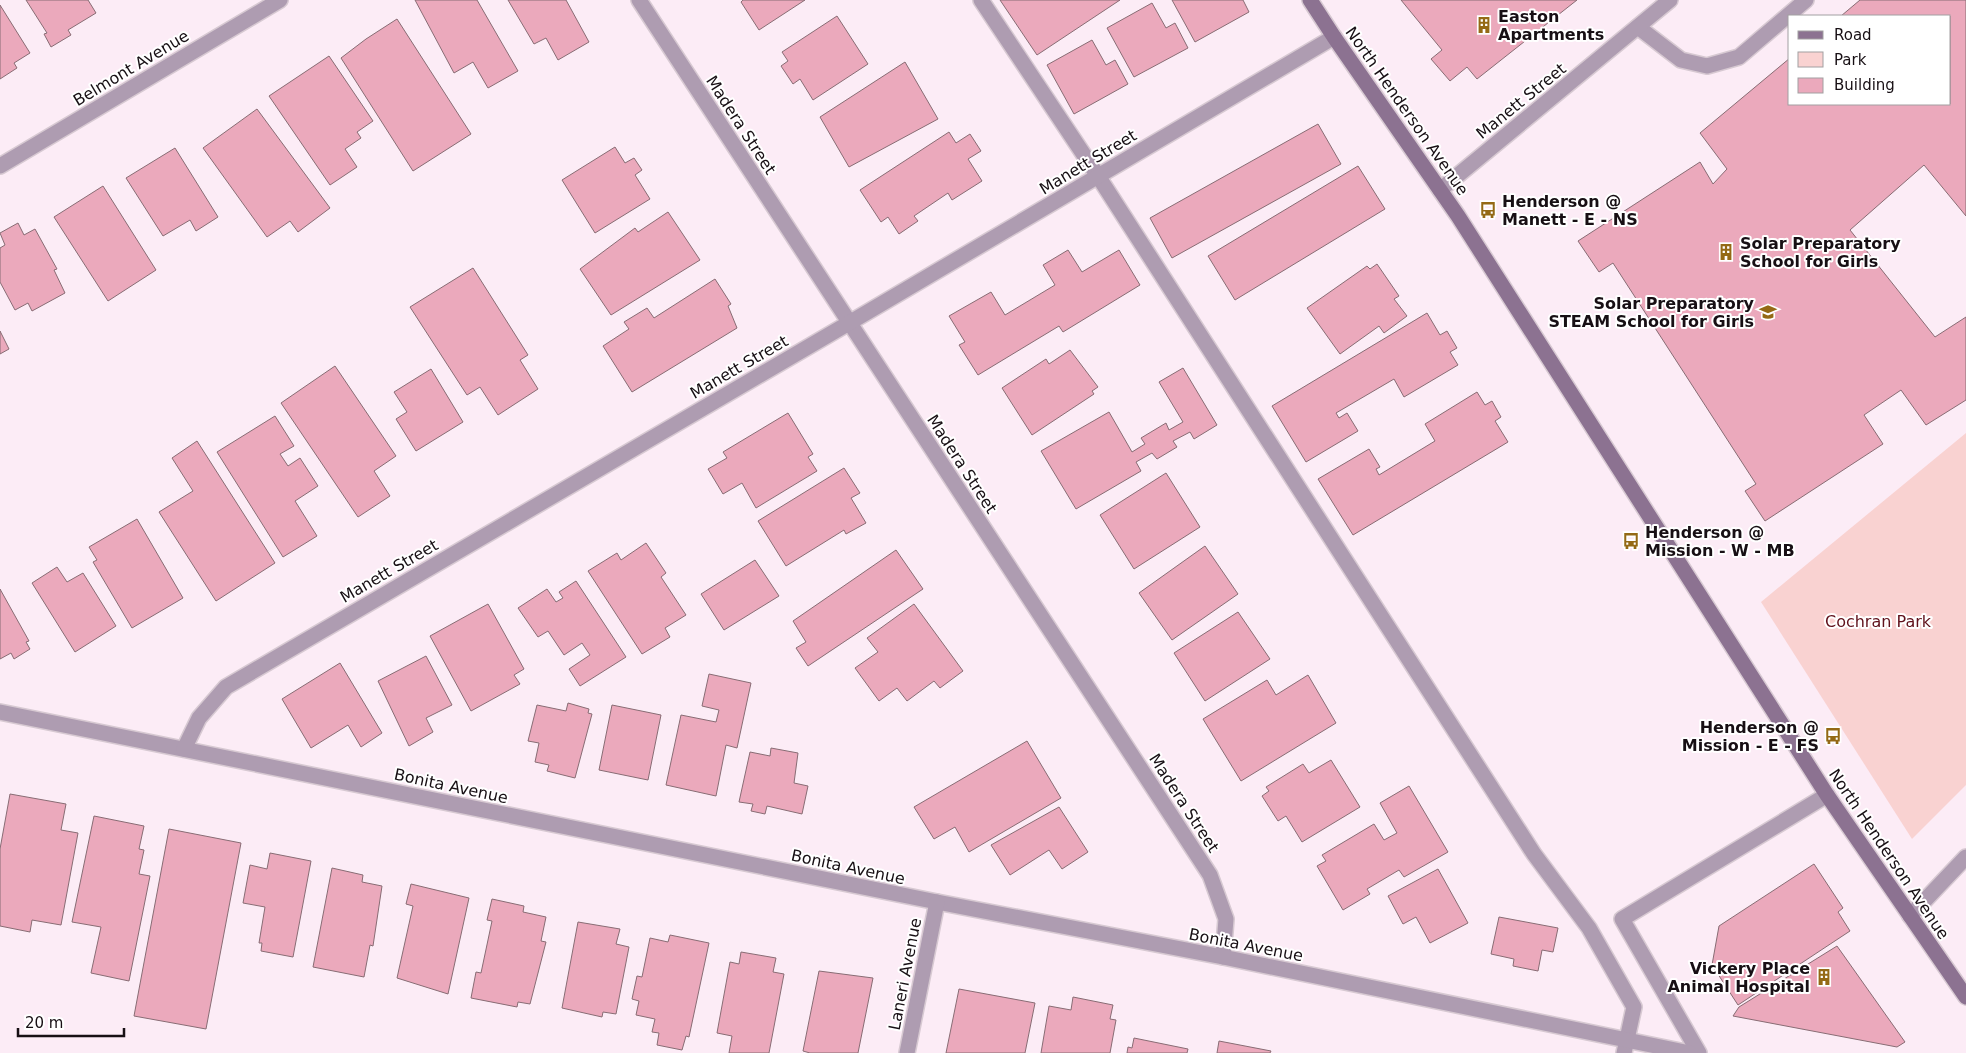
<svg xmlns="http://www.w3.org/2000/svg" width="1966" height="1053" font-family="'DejaVu Sans',sans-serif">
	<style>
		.green { fill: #f9d2d1 }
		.building { fill: #eba9bc; stroke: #886c74 }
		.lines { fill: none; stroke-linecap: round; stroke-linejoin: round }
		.lane-casing { stroke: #d7c9d2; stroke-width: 18 }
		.street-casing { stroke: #d7c9d2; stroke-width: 18 }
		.secondary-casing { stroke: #d7c9d2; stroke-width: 18 }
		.lane { stroke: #ae9cb1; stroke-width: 15 }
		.street { stroke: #ae9cb1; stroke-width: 15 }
		.secondary { stroke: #8c7291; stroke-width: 15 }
		.labels { text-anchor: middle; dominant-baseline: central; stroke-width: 4; stroke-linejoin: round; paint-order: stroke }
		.poi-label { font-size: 16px; font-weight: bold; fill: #170f14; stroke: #fff; text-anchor: start }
		.street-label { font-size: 16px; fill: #170f14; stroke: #fff }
		.park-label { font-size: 16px; fill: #60111b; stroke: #fff }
	</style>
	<rect width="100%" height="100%" fill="#fcecf6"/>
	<polygon class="green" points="1966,433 1966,785 1912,839 1761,602"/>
	<g class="building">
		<polygon points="26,0 88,0 96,13 68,30 71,35 51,47 44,34 47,33"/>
		<polygon points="415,0 477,0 518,71 488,88 473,62 454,73"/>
		<polygon points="508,0 566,0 589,42 558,60 546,38 534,44"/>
		<polygon points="743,0 805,0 759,30 741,2"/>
		<polygon points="1000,0 1120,0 1037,55"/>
		<polygon points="1172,0 1243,0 1249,12 1195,42"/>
		<polygon points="1401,0 1577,0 1477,79 1467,67 1450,81 1431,59 1442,50"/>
		<polygon points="1860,0 1966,0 1966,216 1924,165 1850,230 1935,337 1966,317 1966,400 1926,425 1901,390 1864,415 1883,444 1765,521 1745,491 1756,484 1613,263 1599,272 1578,241 1700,162 1713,184 1727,169 1700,133 1790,58 1790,104 1950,104 1950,16 1841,16"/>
		<polygon points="1152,3 1166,28 1175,23 1188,48 1134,77 1107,28"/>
		<polygon points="0,5 30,53 14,63 17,68 0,79"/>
		<polygon points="837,16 868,64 813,100 800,79 793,84 781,66 788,61 782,52"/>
		<polygon points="397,19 471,134 413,171 341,58 366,39"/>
		<polygon points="1092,40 1106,65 1115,60 1128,84 1074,114 1047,65"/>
		<polygon points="329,56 373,121 357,132 361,138 345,149 357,167 330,185 269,96"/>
		<polygon points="905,62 938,119 849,167 820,117"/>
		<polygon points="257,109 330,208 298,232 290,221 267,237 203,148"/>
		<polygon points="1318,124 1341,164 1172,258 1150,218"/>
		<polygon points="949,132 956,143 970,134 981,151 968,159 982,181 952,200 948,193 914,216 918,221 899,234 888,217 881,222 860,190"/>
		<polygon points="615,147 625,163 634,158 642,170 635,175 650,199 595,233 562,180"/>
		<polygon points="175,148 218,217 196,231 190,220 163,236 126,178"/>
		<polygon points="1358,166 1385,209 1235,300 1208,256"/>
		<polygon points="103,186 156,270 108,301 54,217"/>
		<polygon points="668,212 700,260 611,315 580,269 635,228 638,232"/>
		<polygon points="18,223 24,235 35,229 57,269 54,270 65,293 32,311 28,303 15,310 0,282 0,248 5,245 0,233"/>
		<polygon points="1068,250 1082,272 1119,250 1140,285 1063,332 1059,326 978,375 959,345 965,342 949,316 991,292 1005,315 1055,285 1043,265"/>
		<polygon points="1377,264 1399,296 1394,299 1407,316 1384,333 1379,326 1340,354 1307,308 1367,266 1370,269"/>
		<polygon points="473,268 528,355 520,360 538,389 498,415 480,387 467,395 410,307"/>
		<polygon points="715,279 731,304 728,306 737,328 632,392 603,346 629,329 624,322 647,308 654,318"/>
		<polygon points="1427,313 1440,335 1447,331 1457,348 1450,352 1458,365 1404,397 1394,379 1336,413 1339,418 1347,413 1358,431 1306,462 1272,406"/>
		<polygon points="0,331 9,349 0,354"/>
		<polygon points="1070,350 1098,387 1092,391 1094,394 1032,435 1002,388 1046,359 1049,364"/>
		<polygon points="335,366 396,456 374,471 390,496 358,517 281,403"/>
		<polygon points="1183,368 1217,425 1194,439 1190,432 1173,441 1177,447 1157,459 1152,453 1136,462 1141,471 1076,509 1041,451 1109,412 1132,452 1145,444 1141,438 1166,423 1169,430 1183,422 1159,382"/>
		<polygon points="431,369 463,422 416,451 396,419 407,412 394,392"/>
		<polygon points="1477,392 1485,405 1492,401 1501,417 1495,421 1508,442 1353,535 1318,479 1369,449 1380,467 1376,469 1379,475 1435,441 1425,424"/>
		<polygon points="788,413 813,454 808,457 817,471 756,508 742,483 723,494 708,469 727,458 723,452"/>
		<polygon points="275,416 294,446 280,454 288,466 300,458 318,486 295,501 317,536 283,557 217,452"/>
		<polygon points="197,441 275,563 216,601 159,512 193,491 172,458"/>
		<polygon points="844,468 860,493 851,498 866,523 846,534 844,530 786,566 758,521"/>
		<polygon points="1166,473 1200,527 1134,569 1100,515"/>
		<polygon points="137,519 183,598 132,628 93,562 97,560 89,547"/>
		<polygon points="646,543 666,573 661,577 686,615 665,628 670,637 642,654 588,571 617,553 621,560"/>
		<polygon points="1205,546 1238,594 1172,640 1139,593"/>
		<polygon points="896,550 923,589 808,666 796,648 806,642 793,621"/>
		<polygon points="755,560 779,596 724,630 701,594"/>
		<polygon points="57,567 67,582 83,573 116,626 75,652 32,583"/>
		<polygon points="576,581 626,657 580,686 569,669 590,655 582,643 564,655 548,631 538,637 518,608 547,589 556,602 563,598 559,592"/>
		<polygon points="0,589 29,641 26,642 30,649 14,659 11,653 0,659"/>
		<polygon points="488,604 524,669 514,675 520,684 471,711 430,636"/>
		<polygon points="914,604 963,671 940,688 934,681 907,701 897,688 879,701 855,668 878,652 867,638"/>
		<polygon points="1238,612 1270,659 1205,701 1174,653"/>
		<polygon points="426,656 452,705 426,718 433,732 409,746 378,681"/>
		<polygon points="340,663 382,733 361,747 348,725 311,748 282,699"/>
		<polygon points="709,674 751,683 737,748 726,745 716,796 666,785 681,715 716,722 719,710 702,706"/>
		<polygon points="1308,675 1336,723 1241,781 1203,719 1267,680 1276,695"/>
		<polygon points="568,703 589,709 588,713 592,714 575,778 547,771 549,765 535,762 539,743 528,741 537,705 566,711"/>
		<polygon points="612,705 661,715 648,780 599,770"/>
		<polygon points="1027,741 1061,798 969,852 955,827 934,839 914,807"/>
		<polygon points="771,748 798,753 794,783 808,786 802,814 767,806 765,814 751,811 753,804 739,802 750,752 770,756"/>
		<polygon points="1331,760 1360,807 1302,842 1286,816 1278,821 1262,796 1269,791 1266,787 1303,764 1309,773"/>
		<polygon points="1409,786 1448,852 1404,877 1399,870 1367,889 1370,894 1343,910 1317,866 1326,861 1322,855 1374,824 1384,840 1397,833 1380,803"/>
		<polygon points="10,794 66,804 61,830 78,833 61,925 32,920 30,932 0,926 0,849"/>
		<polygon points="1059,807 1088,852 1062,869 1049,850 1010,875 991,845"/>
		<polygon points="94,816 144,826 139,849 144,850 139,874 150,876 129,981 91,973 101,927 72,922"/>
		<polygon points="169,829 241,843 206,1029 134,1016"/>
		<polygon points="270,853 311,861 293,957 261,951 262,943 259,943 265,907 243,903 250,865 267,869"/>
		<polygon points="1814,864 1843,908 1838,912 1850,931 1738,1005 1712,965 1719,926"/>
		<polygon points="332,868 363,875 362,882 382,886 373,946 370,945 364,977 313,967"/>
		<polygon points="1438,869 1468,923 1430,943 1416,917 1403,924 1388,896"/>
		<polygon points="411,884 469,898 448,994 397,978 413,906 406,904"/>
		<polygon points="492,899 524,906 523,912 546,917 541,941 546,942 530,1004 518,1002 517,1007 471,998 476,972 481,973 492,921 487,920"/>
		<polygon points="1499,917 1558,928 1553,952 1542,950 1538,971 1513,966 1514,959 1491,954"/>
		<polygon points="578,922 620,929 616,944 629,947 616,1014 603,1012 602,1017 562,1008"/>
		<polygon points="670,935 709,943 689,1037 686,1036 682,1050 657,1045 659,1033 652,1032 655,1019 636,1015 639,1001 632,999 637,976 642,977 650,938 668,942"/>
		<polygon points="1837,946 1905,1042 1897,1047 1733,1016 1739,1007"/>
		<polygon points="741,952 776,958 773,972 784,974 769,1053 729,1053 732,1036 717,1033 730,962 739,964"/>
		<polygon points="819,971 873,978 858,1053 810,1053 803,1051"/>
		<polygon points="959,989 1035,1003 1025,1053 946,1053"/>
		<polygon points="1073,997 1113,1005 1110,1019 1116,1020 1110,1053 1041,1053 1049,1006 1071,1010"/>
		<polygon points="1134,1038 1188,1049 1187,1053 1127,1053 1128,1047 1132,1048"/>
		<polygon points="1219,1041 1271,1051 1270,1053 1217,1053"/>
	</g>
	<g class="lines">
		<g class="lane-casing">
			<g id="lane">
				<polyline points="981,0 1098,176 1534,854 1589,928 1634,1007 1624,1053"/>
				<polyline points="1638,27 1681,60 1707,66 1739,57 1806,0"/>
				<polyline points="1699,1053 1622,919 1827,795"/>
			</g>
		</g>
		<g class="street-casing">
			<g id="street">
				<polyline points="639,0 1210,875 1226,919 1223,957"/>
				<polyline points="0,166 280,0"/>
				<polyline points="1440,190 1670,0"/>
				<polyline points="0,712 937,902 1223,957 1690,1053"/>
				<polyline points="184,749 199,718 226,687 849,323 1334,37"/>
				<polyline points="1910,916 1966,857"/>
				<polyline points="907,1053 937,902"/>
			</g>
		</g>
		<g class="secondary-casing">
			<polyline id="secondary" points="1310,0 1334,37 1458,216 1827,795 1966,997"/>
		</g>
		<use href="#lane" class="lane"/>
		<use href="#street" class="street"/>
		<use href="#secondary" class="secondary"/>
	</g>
	<defs>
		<g id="building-bare" transform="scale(1.35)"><path d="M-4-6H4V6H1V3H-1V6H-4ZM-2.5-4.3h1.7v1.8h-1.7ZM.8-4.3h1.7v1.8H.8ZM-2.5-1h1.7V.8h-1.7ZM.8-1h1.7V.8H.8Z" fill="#946915" stroke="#fff" stroke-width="2.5" paint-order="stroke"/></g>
		<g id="bus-bare" transform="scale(1.35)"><path d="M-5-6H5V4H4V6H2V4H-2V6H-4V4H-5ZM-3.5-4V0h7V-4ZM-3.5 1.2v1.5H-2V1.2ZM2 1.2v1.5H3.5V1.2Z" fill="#946915" stroke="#fff" stroke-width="2.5" paint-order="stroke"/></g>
		<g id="school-bare" transform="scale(1.35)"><path d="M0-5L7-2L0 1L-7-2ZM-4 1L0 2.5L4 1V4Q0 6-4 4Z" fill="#946915" stroke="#fff" stroke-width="2.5" paint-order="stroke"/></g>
	</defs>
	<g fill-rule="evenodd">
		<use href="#building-bare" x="1484" y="25"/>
		<use href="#bus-bare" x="1488" y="210"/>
		<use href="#building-bare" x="1726" y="252"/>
		<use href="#school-bare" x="1768" y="312"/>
		<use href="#bus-bare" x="1631" y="541"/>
		<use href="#bus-bare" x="1833" y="736"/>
		<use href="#building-bare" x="1824" y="977"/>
	</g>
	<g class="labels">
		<g class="poi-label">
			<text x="1498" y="16">Easton<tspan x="1498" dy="18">Apartments</tspan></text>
			<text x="1502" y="201">Henderson @<tspan x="1502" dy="18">Manett - E - NS</tspan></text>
			<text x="1740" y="243">Solar Preparatory<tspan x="1740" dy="18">School for Girls</tspan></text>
			<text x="1754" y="303" text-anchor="end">Solar Preparatory<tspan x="1754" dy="18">STEAM School for Girls</tspan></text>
			<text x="1645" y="532">Henderson @<tspan x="1645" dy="18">Mission - W - MB</tspan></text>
			<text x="1819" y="727" text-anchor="end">Henderson @<tspan x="1819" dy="18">Mission - E - FS</tspan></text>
			<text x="1810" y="968" text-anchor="end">Vickery Place<tspan x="1810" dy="18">Animal Hospital</tspan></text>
		</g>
		<g class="street-label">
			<text transform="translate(131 68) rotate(-31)">Belmont Avenue</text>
			<text transform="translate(1521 101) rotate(-39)">Manett Street</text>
			<text transform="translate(1407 111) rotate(55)">North Henderson Avenue</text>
			<text transform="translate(741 125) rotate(57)">Madera Street</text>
			<text transform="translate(1088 162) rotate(-31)">Manett Street</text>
			<text transform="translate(739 367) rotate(-30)">Manett Street</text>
			<text transform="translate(962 464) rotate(57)">Madera Street</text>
			<text transform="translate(389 571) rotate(-30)">Manett Street</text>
			<text transform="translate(451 786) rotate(12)">Bonita Avenue</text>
			<text transform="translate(1184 803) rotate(57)">Madera Street</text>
			<text transform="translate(1889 854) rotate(56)">North Henderson Avenue</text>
			<text transform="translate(848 867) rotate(12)">Bonita Avenue</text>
			<text transform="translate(1246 945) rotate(11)">Bonita Avenue</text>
			<text transform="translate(905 974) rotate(-79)">Laneri Avenue</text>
		</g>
		<g class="park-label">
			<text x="1878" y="621">Cochran Park</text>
		</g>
	</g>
	<rect x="1788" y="15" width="162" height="90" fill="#ffffff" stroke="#a29fa1"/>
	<rect x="1798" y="31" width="25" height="8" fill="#8c7291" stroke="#a29fa1"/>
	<text x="1834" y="40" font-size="15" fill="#170f14">Road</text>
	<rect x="1798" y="52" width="25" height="15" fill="#f9d2d1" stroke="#a29fa1"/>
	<text x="1834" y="65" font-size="15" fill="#170f14">Park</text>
	<rect x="1798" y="78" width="25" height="15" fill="#eba9bc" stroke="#a29fa1"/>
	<text x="1834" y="90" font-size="15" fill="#170f14">Building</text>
	<path d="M18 1028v8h106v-8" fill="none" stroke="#170f14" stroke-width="2.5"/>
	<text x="25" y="1028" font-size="15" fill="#170f14" stroke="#ffffff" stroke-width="4" paint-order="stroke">20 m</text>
</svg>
